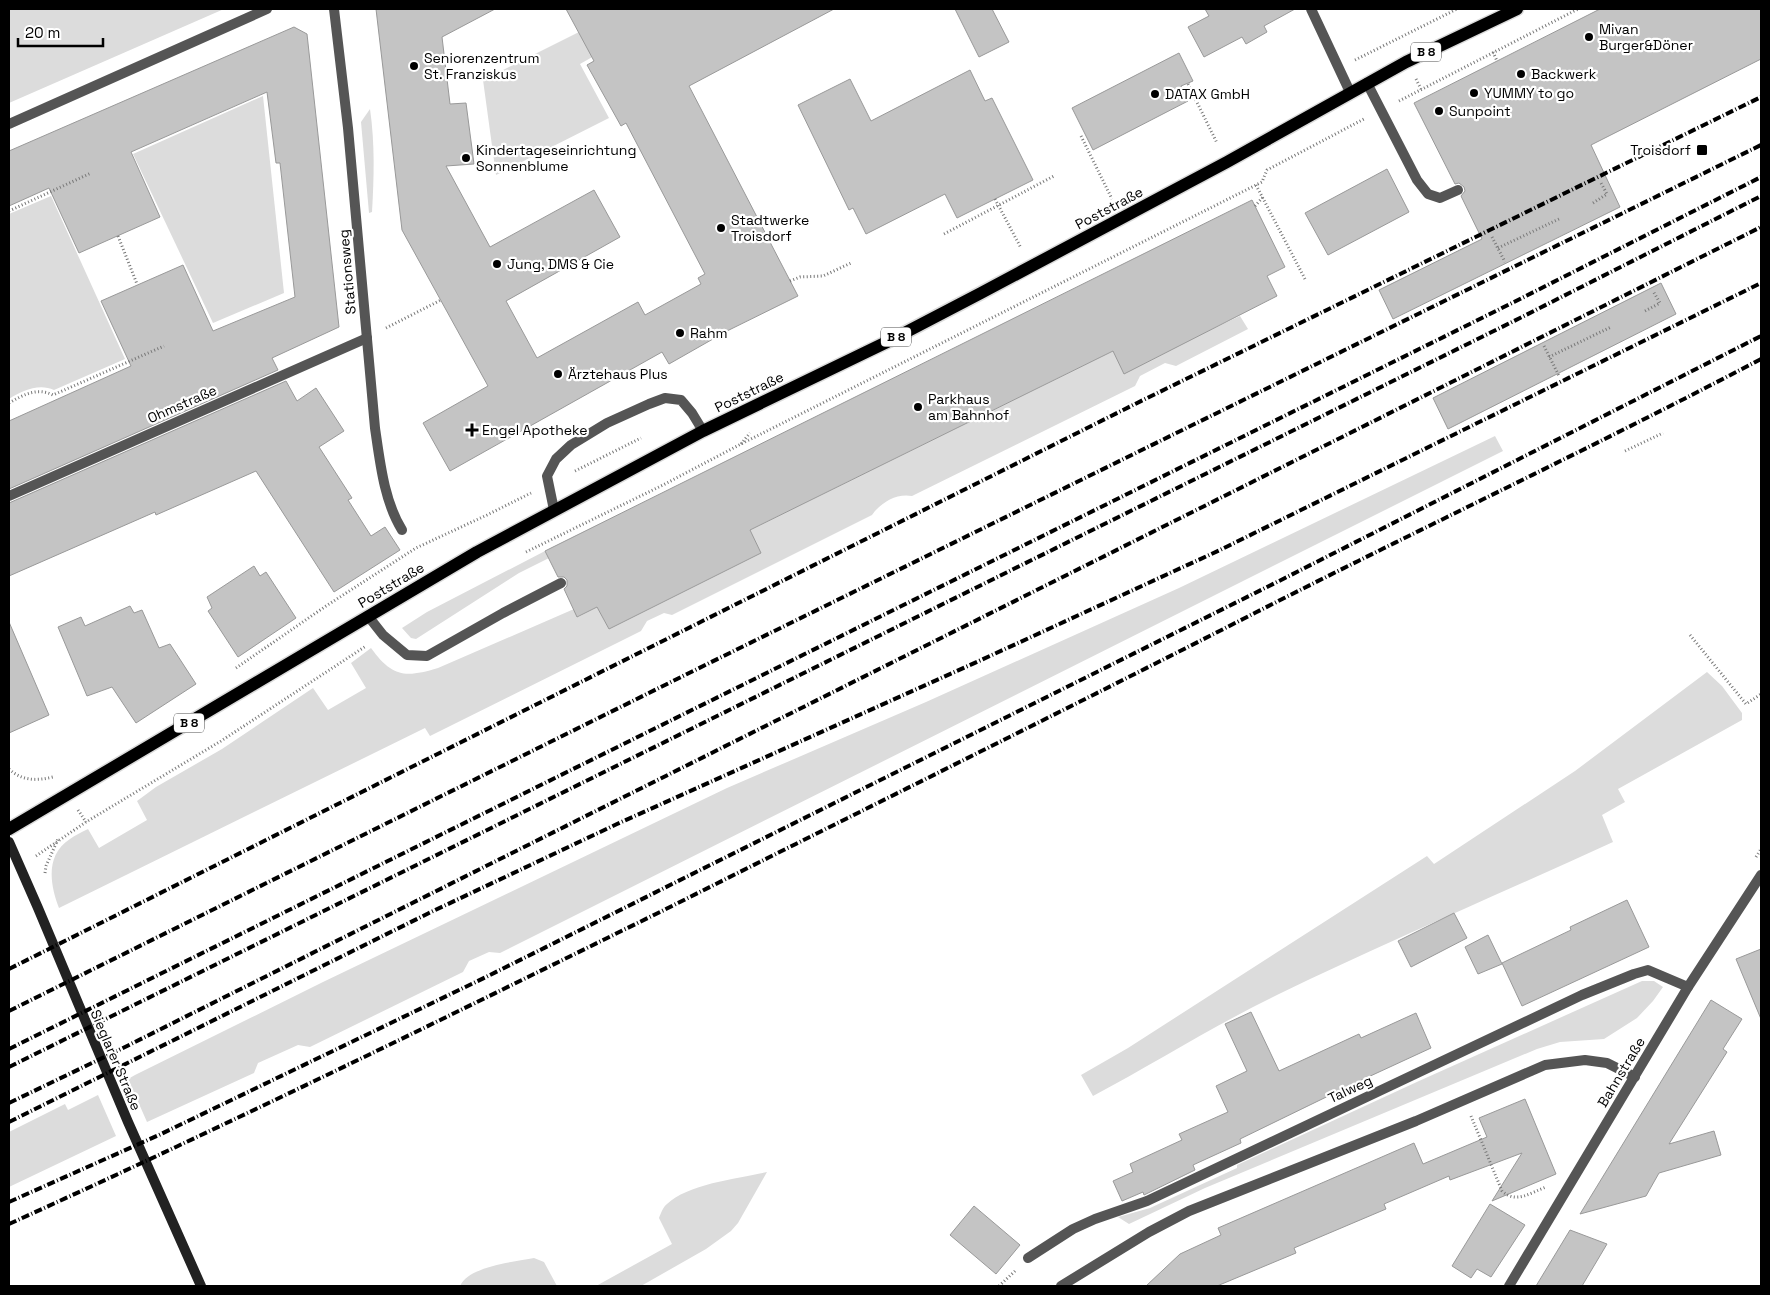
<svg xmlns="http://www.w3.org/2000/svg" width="1770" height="1295" font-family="'Space Grotesk',sans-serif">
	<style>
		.green { fill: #dcdcdc }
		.building { fill: #c4c4c4; stroke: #999 }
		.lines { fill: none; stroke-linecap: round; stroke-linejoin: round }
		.primary-casing { stroke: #dbdbdb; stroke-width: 15 }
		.path { stroke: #777; stroke-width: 3; stroke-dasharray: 1 2.5; stroke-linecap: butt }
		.lane { stroke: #555; stroke-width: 10 }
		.street { stroke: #555; stroke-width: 10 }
		.secondary { stroke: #222; stroke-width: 10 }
		.primary { stroke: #000; stroke-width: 12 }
		.rail { stroke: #000; stroke-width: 4; stroke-dasharray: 8 2.5 1 2.5; stroke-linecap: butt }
		.poi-dot { fill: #000; stroke: #fff; stroke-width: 2 }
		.labels { text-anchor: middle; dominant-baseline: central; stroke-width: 4.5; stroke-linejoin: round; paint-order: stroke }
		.shield { fill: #fff; stroke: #4c4c4c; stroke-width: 1 }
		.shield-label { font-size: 12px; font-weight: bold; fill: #000 }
		.poi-label { font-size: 14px; fill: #000; stroke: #fff; text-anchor: start }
		.street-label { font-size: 14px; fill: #000; stroke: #fff }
	</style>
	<rect width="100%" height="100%" fill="#fff"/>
	<g class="green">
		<polygon points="9,9 224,9 9,103"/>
		<polygon points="603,20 617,43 580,64 609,118 496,175 483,80"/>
		<polygon points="263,96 284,293 213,323 133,154"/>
		<path d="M370,109C375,144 374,177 372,212L369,213L361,122Z"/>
		<path d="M51,196L125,359L54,390C39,383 21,391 9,399V214Z"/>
		<path d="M1240,316L1248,329L1176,366L1165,363L1140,376L1135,386L912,496C897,493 881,502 872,515L672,615L664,613L647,621L641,631L615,644L430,736L425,728L59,908C50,885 45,855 70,839C75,835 82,832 88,829L99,848L147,820L137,801L156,787L222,749L313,688L328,710L366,688L351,663L371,648C392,677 405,678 438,668L574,609L578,617L597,607L609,629L761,553L750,530L1113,351L1201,334Z"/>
		<polygon points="1495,436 1503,451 500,953 489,952 469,961 463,972 310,1047 298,1045 258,1063 254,1073 147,1122 128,1079 135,1075 323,982 727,788 926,702 1179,588"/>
		<polygon points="545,551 549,558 519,573 416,639 411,638 402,628 427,612"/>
		<path d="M1707,672L1722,686L1742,713V720L1618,789L1625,802L1602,815L1613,842C1502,893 1389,941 1279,994C1215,1025 1155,1063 1093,1096L1081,1075L1128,1048L1427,856L1434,864L1575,771Z"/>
		<polygon points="1642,981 1654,981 1663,987 1653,1001 1637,1018 1604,1039 1560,1042 1537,1049 1205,1188 1129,1224 1118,1217 1150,1208 1237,1168 1237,1165 1419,1081"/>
		<polygon points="98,1095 116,1136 9,1187 9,1132 65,1104 68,1110"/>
		<path d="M767,1172L738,1223L731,1231L706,1249L641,1286H596L672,1244L659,1218C661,1213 663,1207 667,1204C687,1184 740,1178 767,1172Z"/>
		<path d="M534,1258L544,1262L557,1286H460C469,1266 514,1262 534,1258Z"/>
	</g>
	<g class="building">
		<polygon points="376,9 495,9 442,37 450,104 466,103 474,164 446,166 490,247 594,190 620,237 506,301 537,358 638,302 645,315 701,284 698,278 705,274 626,123 621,126 587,65 594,61 566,9 834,9 689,86 798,296 727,331 669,364 662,352 450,471 423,423 488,386 402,230"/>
		<polygon points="955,9 992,9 1009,42 979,57"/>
		<polygon points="1205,9 1295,9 1264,26 1267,32 1246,44 1242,37 1204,57 1188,27 1209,16"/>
		<polygon points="1600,9 1761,9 1761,59 1591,145 1620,207 1393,319 1379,290 1482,239 1461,196 1465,191 1464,187 1459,183 1455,184 1414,103"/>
		<polygon points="294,27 307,34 339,327 272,358 278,370 9,489 9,421 131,366 101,301 183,265 213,331 295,297 280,163 276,163 267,92 131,152 160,217 79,253 49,188 9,206 9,151"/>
		<polygon points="1179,53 1193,81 1181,86 1188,101 1093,150 1072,108"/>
		<polygon points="970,70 985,101 992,98 1033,180 957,218 945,194 866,234 853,208 849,210 798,105 850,79 871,121"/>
		<polygon points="1387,169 1409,212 1328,255 1305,213"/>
		<polygon points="1252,200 1285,267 1267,276 1277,296 1124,374 1113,351 750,530 761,553 609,629 597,607 577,617 564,589 567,586 567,580 564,577 558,577 545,551"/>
		<polygon points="1661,283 1676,314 1448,429 1433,398"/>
		<polygon points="286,381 297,401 316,388 344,431 319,447 352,498 348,500 371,536 385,527 400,550 334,592 256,471 156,515 155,512 9,576 9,503"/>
		<polygon points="254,566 260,576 266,572 296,618 238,657 208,611 212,608 207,597"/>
		<polygon points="130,606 134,613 142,610 159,648 170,644 196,684 136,723 112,687 87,696 58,627 81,617 85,626"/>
		<polygon points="9,622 49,715 9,733"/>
		<polygon points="1627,900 1649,947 1522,1006 1502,963 1571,930 1570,927"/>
		<polygon points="1454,913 1467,938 1411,967 1398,941"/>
		<polygon points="1488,935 1502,964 1478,974 1465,947"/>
		<polygon points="1761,949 1761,1019 1736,959"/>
		<polygon points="1711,1000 1742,1019 1723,1049 1727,1052 1669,1144 1714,1131 1721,1155 1659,1173 1646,1196 1580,1214"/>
		<polygon points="1251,1012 1279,1071 1359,1034 1361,1038 1416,1013 1431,1048 1353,1084 1240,1139 1241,1143 1193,1165 1195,1170 1144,1195 1143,1192 1122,1201 1113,1181 1133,1172 1130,1164 1182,1140 1179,1134 1228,1112 1216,1086 1247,1071 1225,1024"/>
		<polygon points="1525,1099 1556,1174 1492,1201 1522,1153 1450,1180 1449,1176 1384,1204 1386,1209 1294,1248 1296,1253 1217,1286 1146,1286 1180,1254 1221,1235 1218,1228 1414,1143 1423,1164 1487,1137 1479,1118"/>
		<polygon points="1490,1204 1525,1225 1491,1277 1477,1269 1471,1278 1452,1266"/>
		<polygon points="974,1206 1020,1245 996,1274 950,1235"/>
		<polygon points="1570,1230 1607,1244 1582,1286 1536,1286"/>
	</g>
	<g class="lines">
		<g class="primary-casing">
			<polyline id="primary" points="9,829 477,552 703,431 889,341 981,293 1227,162 1406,62 1517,9"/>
		</g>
		<g class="path">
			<polyline points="1493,52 1497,61"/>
			<polyline points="1355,60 1457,9"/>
			<polyline points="1416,79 1421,89"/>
			<polyline points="1188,84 1217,143"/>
			<polyline points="1399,101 1578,9"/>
			<polyline points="1081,136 1112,199"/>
			<polyline points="1256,185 1305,279"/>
			<polyline points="995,199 1021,248"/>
			<polyline points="1593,203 1607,194 1601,183"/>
			<polyline points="1255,206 1263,197"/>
			<polyline points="9,211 91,173"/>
			<polyline points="944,234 1054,176"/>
			<polyline points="118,236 137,284"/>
			<polyline points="1492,237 1505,262"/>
			<polyline points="1498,248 1559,219"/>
			<polyline points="790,281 800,277 823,276 851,263"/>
			<polyline points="1645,311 1660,303 1653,291"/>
			<polyline points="386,328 441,300"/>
			<polyline points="1544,346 1559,376"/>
			<polyline points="1549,357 1611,327"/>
			<path d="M9,403C23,395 37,387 53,395L164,346"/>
			<polyline points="741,444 750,433"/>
			<polyline points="1625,451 1663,433"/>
			<polyline points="575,471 641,438"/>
			<polyline points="526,552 663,485 741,444 1262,182 1267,170 1364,119"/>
			<polyline points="1690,635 1746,704 1761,694"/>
			<polyline points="236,668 326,606 416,548 487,515 531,493"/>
			<path d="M9,769C22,781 37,781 53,777"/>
			<polyline points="78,810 86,822"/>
			<polyline points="36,856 86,822 221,741 366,646"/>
			<polyline points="1756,857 1761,849"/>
			<polyline points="45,873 46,866 58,839"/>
			<path d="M1471,1116L1502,1191C1516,1204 1530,1193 1546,1187"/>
			<polyline points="999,1286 1015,1271"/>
		</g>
		<g class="lane">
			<polyline points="1367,83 1417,180 1428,194 1440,198 1458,190"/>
			<polyline points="554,510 547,476 556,459 571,445 607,423 649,404 665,398 681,400 692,413 703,431"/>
			<polyline points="368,616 383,635 407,655 427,656 503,613 561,583"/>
			<polyline points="1028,1258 1073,1229 1095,1219 1147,1201 1582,995 1634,974 1648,970 1688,987"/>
		</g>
		<g class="street">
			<path d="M334,9L348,128L375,428C380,462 384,501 402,530"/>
			<polyline points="1311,9 1350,92"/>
			<polyline points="9,124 267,9"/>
			<polyline points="9,496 367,338"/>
			<polyline points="1061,1286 1149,1232 1189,1211 1416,1121 1545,1065 1585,1060 1607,1063 1635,1077"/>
			<polyline points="1509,1286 1688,987 1761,875"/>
		</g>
		<polyline class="secondary" points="9,842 38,908 128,1122 201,1286"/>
		<use href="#primary" class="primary"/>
		<g class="rail">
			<polyline points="9,969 1133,405 1761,97"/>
			<polyline points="9,1011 681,677 1761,145"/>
			<polyline points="9,1049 1514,302 1761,177"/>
			<polyline points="9,1067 1520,318 1761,196"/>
			<polyline points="9,1103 123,1048 1761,227"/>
			<polyline points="9,1122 429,913 617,824 979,661 1220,550 1761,283"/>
			<polyline points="9,1202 159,1135 486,977 1285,578 1761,336"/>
			<path d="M9,1224C230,1124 447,1017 664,910C857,813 1051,717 1243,619C1415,531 1590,449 1761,359"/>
		</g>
	</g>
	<g class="poi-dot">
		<circle cx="1589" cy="37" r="5"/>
		<circle cx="414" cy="66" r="5"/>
		<circle cx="1521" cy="74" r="5"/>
		<circle cx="1474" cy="93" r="5"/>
		<circle cx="1155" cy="94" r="5"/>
		<circle cx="1439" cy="111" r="5"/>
		<rect x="1696" y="144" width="12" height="12" rx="2.5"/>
		<circle cx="466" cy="158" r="5"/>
		<circle cx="721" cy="228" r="5"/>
		<circle cx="497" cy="264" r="5"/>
		<circle cx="680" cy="333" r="5"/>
		<circle cx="558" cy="374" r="5"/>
		<circle cx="918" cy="407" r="5"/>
		<path d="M469.5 422.5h5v5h5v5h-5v5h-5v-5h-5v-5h5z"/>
	</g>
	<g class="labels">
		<g class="shield">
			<rect x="1411" y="42.5" width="30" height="19" rx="4"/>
			<rect x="881" y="327.5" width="30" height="19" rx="4"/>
			<rect x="174" y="713.5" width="30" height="19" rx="4"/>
		</g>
		<g class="shield-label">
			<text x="1426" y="52">B 8</text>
			<text x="896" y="337">B 8</text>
			<text x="189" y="723">B 8</text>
		</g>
		<g class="poi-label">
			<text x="1599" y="29">Mivan<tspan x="1599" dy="16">Burger&amp;Döner</tspan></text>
			<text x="424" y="58">Seniorenzentrum<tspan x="424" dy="16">St. Franziskus</tspan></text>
			<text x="1531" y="74">Backwerk</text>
			<text x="1484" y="93">YUMMY to go</text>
			<text x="1165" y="94">DATAX GmbH</text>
			<text x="1449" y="111">Sunpoint</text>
			<text x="476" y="150">Kindertageseinrichtung<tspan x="476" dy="16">Sonnenblume</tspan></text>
			<text x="1691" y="150" text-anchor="end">Troisdorf</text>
			<text x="731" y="220">Stadtwerke<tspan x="731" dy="16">Troisdorf</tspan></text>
			<text x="507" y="264">Jung, DMS &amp; Cie</text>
			<text x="690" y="333">Rahm</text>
			<text x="568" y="374">Ärztehaus Plus</text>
			<text x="928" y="399">Parkhaus<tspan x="928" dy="16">am Bahnhof</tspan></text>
			<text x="482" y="430">Engel Apotheke</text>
		</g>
		<g class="street-label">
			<text transform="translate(1109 208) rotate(-28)">Poststraße</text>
			<text transform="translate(347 272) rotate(-95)">Stationsweg</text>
			<text transform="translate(749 392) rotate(-26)">Poststraße</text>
			<text transform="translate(182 404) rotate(-24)">Ohmstraße</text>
			<text transform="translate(391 585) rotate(-31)">Poststraße</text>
			<text transform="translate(116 1060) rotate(67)">Sieglarer Straße</text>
			<text transform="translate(1621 1072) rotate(-59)">Bahnstraße</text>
			<text transform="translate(1350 1089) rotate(-25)">Talweg</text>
		</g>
	</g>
	<rect width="1770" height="1295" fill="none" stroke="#000000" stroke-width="20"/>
	<path d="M18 38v8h85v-8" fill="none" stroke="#000000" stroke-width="2.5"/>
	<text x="25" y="38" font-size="15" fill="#000000" stroke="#ffffff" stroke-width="4" paint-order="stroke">20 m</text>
</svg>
